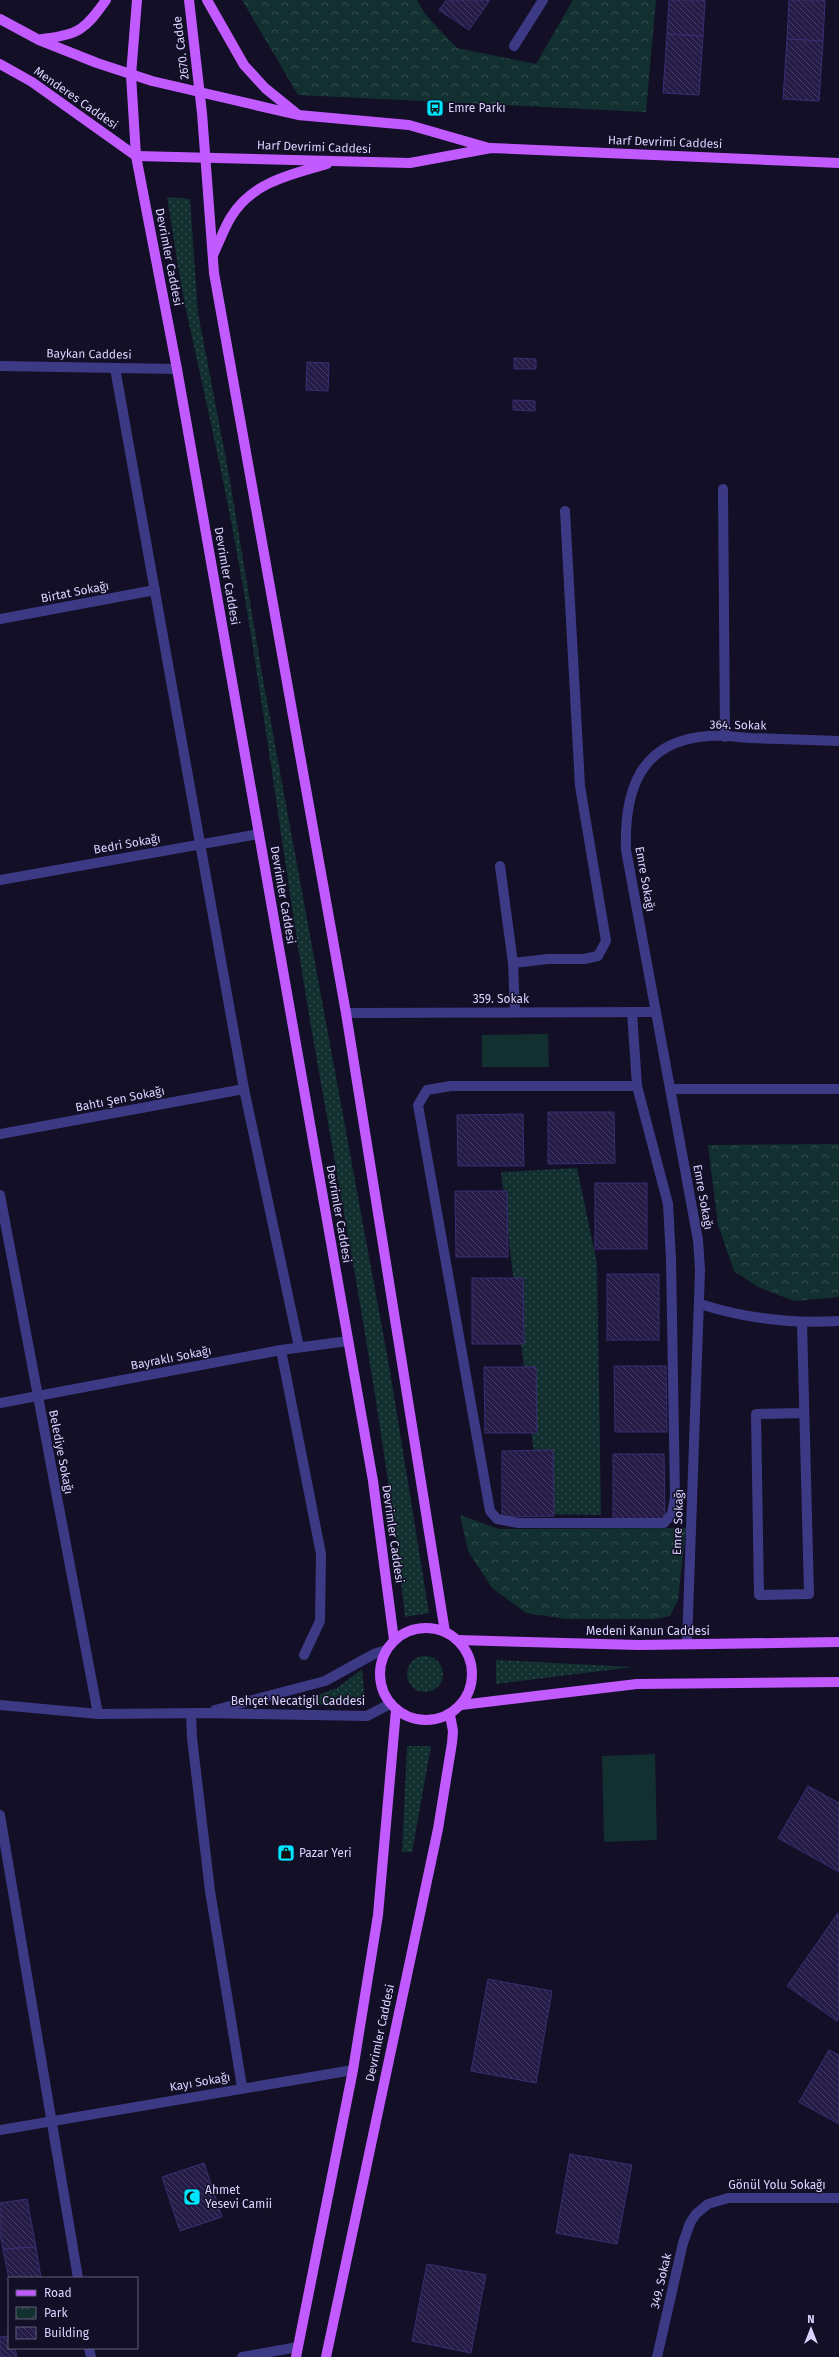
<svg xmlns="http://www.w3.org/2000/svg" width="839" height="2357" font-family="'Fira Sans',sans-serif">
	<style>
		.grass { fill: url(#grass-dots) }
		.park { fill: url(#park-crowns) }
		.pitch { fill: #12302f }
		.building { fill: url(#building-back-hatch); stroke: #3b2d73 }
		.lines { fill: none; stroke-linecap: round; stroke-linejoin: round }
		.minor { stroke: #3d3a85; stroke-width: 10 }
		.major { stroke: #c25bff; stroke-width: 10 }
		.labels { text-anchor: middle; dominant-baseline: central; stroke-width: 3; stroke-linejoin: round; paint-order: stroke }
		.street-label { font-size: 12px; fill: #d9d4ff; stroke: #130f26 }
		.poi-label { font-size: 12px; fill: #d9d4ff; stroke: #130f26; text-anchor: start }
	</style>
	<defs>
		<pattern id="grass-dots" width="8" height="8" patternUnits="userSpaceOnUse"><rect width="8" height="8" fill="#12302f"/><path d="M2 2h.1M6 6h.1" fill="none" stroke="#344d4e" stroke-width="1.8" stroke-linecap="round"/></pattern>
		<pattern id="park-crowns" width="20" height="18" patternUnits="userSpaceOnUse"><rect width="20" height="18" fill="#12302f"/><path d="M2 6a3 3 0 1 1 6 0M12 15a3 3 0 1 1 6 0" fill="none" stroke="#344d4e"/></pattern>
		<pattern id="building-back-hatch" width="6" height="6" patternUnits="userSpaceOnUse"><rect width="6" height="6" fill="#241b47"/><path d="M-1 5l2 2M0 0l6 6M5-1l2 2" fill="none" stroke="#433b63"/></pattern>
	</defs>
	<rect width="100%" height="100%" fill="#130f26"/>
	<g class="grass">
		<path d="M167,197L190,199L198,313L229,475L262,674L390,1371L429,1613L405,1617C383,1411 342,1207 307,1003C284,862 266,721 242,581C227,493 207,406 188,319C179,279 174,238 167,197Z"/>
		<polygon points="577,1168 597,1263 601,1515 541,1514 501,1172"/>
		<circle cx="425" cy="1674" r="18"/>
		<polygon points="496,1660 633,1667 496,1684"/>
		<polygon points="362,1669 365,1700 297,1707 298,1702 337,1688"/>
		<polygon points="407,1746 431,1746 412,1852 402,1852"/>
	</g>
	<g class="park">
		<polygon points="242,0 417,0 425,14 457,48 536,64 573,0 656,0 646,112 298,95"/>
		<polygon points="839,1144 839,1297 794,1301 758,1287 734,1271 718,1225 708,1145"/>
		<polygon points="460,1515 499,1529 686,1528 678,1600 670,1616 655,1619 566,1619 526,1613 492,1588 468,1551"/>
	</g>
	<g class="pitch">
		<polygon points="548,1034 549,1067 482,1067 482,1035"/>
		<polygon points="655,1754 657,1840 604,1842 602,1756"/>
	</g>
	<g class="building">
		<polygon points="446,0 490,0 469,30 439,10"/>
		<polygon points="669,0 705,0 703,36 667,34"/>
		<polygon points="789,0 825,0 823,41 787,39"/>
		<polygon points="667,34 703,36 699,95 663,93"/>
		<polygon points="787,39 823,41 819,101 783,99"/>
		<polygon points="514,358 536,359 536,369 514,369"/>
		<polygon points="307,362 329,363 328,391 306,390"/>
		<polygon points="513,400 535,401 535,411 513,410"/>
		<polygon points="548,1112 614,1112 615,1163 548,1164"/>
		<polygon points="523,1114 524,1166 458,1166 457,1115"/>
		<rect x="595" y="1183" width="52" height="66"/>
		<polygon points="455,1191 507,1191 508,1257 456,1257"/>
		<rect x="607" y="1274" width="52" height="66"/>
		<polygon points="472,1278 523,1278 524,1344 472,1344"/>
		<polygon points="614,1366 666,1366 667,1432 615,1432"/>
		<polygon points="484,1367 536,1367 537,1433 485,1433"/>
		<polygon points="553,1450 554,1516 502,1517 502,1451"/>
		<polygon points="613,1454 664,1454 665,1520 613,1520"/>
		<polygon points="808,1786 839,1803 839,1872 778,1838"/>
		<polygon points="838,1913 839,2017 837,2021 787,1986"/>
		<polygon points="488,1979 552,1991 536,2083 471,2071"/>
		<polygon points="829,2050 839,2055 839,2124 799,2102"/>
		<polygon points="570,2154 632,2165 617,2244 556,2233"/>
		<polygon points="204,2163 222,2217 180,2231 162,2177"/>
		<polygon points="27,2199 36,2247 3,2249 0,2234 0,2203"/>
		<polygon points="36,2247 41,2278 9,2279 3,2249"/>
		<polygon points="427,2264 486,2275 471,2353 412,2341"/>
		<polygon points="9,2336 9,2348 15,2348 17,2357 0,2357 0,2337"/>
	</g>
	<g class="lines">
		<g class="minor">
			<polyline points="514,46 543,0"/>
			<polyline points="0,366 177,369"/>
			<polyline points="115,368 244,1089 299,1347"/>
			<polyline points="723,489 725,737"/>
			<polyline points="0,619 155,590"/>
			<polyline points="500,866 513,963 515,1012"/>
			<polyline points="0,880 259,834"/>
			<polyline points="513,963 548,959 584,959 598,956 606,941 580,786 565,511"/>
			<polyline points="632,1012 637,1086 668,1204 671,1259 675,1497 672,1514 664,1523 518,1523 497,1519 490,1511 418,1105 427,1090 451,1086 637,1086"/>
			<polyline points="346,1013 656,1012"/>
			<polyline points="670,1089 839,1089"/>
			<polyline points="0,1134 244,1089"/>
			<polyline points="0,1195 98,1714"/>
			<path d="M700,1304C747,1319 790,1324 839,1321"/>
			<path d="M802,1323C804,1413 807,1504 809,1594L759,1595L756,1414L804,1413"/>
			<polyline points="281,1350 321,1554 320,1621 304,1655"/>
			<polyline points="0,1403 281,1350 348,1341"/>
			<path d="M687,1644L700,1270L698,1240L626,850C624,790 640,741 708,736C722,735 737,737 751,738C780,739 810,740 839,741"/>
			<polyline points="0,1705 98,1714 203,1713 367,1716 390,1704"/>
			<polyline points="215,1710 325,1681 374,1654 386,1650"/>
			<polyline points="191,1713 192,1738 210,1891 242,2087"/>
			<polyline points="0,1815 78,2278"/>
			<polyline points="0,2130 353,2070"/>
			<polyline points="89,2348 91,2357"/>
			<polyline points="242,2357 298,2347"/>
			<polyline points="657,2357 683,2243 690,2223 696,2214 708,2204 728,2198 839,2198"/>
		</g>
		<g class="major">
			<polyline points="137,0 131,75 136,156 177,369 373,1481 394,1640"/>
			<polyline points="189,0 202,113 214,273 346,1013 445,1632"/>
			<polyline points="207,0 244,65 265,88 297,114"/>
			<polyline points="0,19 39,40 97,63 152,81 298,115 409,125 489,148"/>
			<path d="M42,39C78,35 85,30 106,0"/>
			<polyline points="0,64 32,82 136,156"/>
			<polyline points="136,156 410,163 491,148 839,163"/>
			<path d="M213,255C219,243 224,228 231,217C252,182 292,174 327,164"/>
			<circle cx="426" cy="1674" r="46"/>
			<polyline points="457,1640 639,1645 839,1642"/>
			<polyline points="461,1705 637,1684 839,1682"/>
			<polyline points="296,2357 353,2070 378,1915 396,1710"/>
			<polyline points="326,2357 438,1829 452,1743 453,1731 450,1715"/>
		</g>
	</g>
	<defs>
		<g id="bus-square" transform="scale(0.9)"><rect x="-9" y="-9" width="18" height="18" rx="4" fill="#00e5ff" stroke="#130f26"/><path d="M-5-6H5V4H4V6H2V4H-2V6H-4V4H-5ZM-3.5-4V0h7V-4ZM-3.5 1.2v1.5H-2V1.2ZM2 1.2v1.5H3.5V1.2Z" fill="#111"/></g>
		<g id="shop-square" transform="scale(0.9)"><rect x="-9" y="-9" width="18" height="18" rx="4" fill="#00e5ff" stroke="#130f26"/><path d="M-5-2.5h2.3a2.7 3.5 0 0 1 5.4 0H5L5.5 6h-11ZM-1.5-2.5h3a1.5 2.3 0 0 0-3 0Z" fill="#111"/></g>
		<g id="mosque-square" transform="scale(0.9)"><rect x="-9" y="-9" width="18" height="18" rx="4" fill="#00e5ff" stroke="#130f26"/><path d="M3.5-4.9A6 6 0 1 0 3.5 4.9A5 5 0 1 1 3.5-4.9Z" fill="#111"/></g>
	</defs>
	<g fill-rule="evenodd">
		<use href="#bus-square" x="435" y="108"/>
		<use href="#shop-square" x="286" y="1853"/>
		<use href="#mosque-square" x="192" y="2197"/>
	</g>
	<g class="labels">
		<g class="street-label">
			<text transform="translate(181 48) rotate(-97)">2670. Cadde</text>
			<text transform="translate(76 98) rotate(35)">Menderes Caddesi</text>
			<text transform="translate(665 142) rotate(2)">Harf Devrimi Caddesi</text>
			<text transform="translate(314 147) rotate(2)">Harf Devrimi Caddesi</text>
			<text transform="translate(169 257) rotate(79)">Devrimler Caddesi</text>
			<text transform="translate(89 354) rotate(1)">Baykan Caddesi</text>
			<text transform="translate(227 576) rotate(80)">Devrimler Caddesi</text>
			<text transform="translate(75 592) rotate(-11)">Birtat Sokağı</text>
			<text transform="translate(738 725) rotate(1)">364. Sokak</text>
			<text transform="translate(127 844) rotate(-10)">Bedri Sokağı</text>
			<text transform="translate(645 879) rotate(80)">Emre Sokağı</text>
			<text transform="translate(283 895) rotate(80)">Devrimler Caddesi</text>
			<text x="501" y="999">359. Sokak</text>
			<text transform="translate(120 1099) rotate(-11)">Bahtı Şen Sokağı</text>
			<text transform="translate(703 1197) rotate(80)">Emre Sokağı</text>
			<text transform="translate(339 1214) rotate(80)">Devrimler Caddesi</text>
			<text transform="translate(171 1358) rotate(-11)">Bayraklı Sokağı</text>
			<text transform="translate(61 1452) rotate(79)">Belediye Sokağı</text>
			<text transform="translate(678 1522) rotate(-88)">Emre Sokağı</text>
			<text transform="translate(393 1534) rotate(82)">Devrimler Caddesi</text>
			<text x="648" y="1631">Medeni Kanun Caddesi</text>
			<text x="298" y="1701">Behçet Necatigil Caddesi</text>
			<text transform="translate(380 2033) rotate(-78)">Devrimler Caddesi</text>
			<text transform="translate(200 2082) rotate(-10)">Kayı Sokağı</text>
			<text x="777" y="2185">Gönül Yolu Sokağı</text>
			<text transform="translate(661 2281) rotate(-77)">349. Sokak</text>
		</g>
		<g class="poi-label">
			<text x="448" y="108">Emre Parkı</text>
			<text x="299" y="1853">Pazar Yeri</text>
			<text x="205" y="2190">Ahmet<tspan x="205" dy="14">Yesevi Camii</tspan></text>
		</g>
	</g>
	<rect x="8" y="2277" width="130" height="72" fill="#130f26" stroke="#625e7d"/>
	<rect x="16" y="2290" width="20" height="6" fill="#c25bff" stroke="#625e7d"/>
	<text x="44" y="2297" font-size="12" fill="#d9d4ff">Road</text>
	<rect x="16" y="2307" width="20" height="12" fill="url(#park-crowns)" stroke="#625e7d"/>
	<text x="44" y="2317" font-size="12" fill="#d9d4ff">Park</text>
	<rect x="16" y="2327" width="20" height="12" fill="url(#building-back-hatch)" stroke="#625e7d"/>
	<text x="44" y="2337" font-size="12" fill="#d9d4ff">Building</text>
	<g transform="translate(811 2329)" stroke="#130f26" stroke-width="3" paint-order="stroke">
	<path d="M0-3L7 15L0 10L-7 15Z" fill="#d9d4ff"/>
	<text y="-6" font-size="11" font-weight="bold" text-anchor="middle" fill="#d9d4ff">N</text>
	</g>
</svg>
